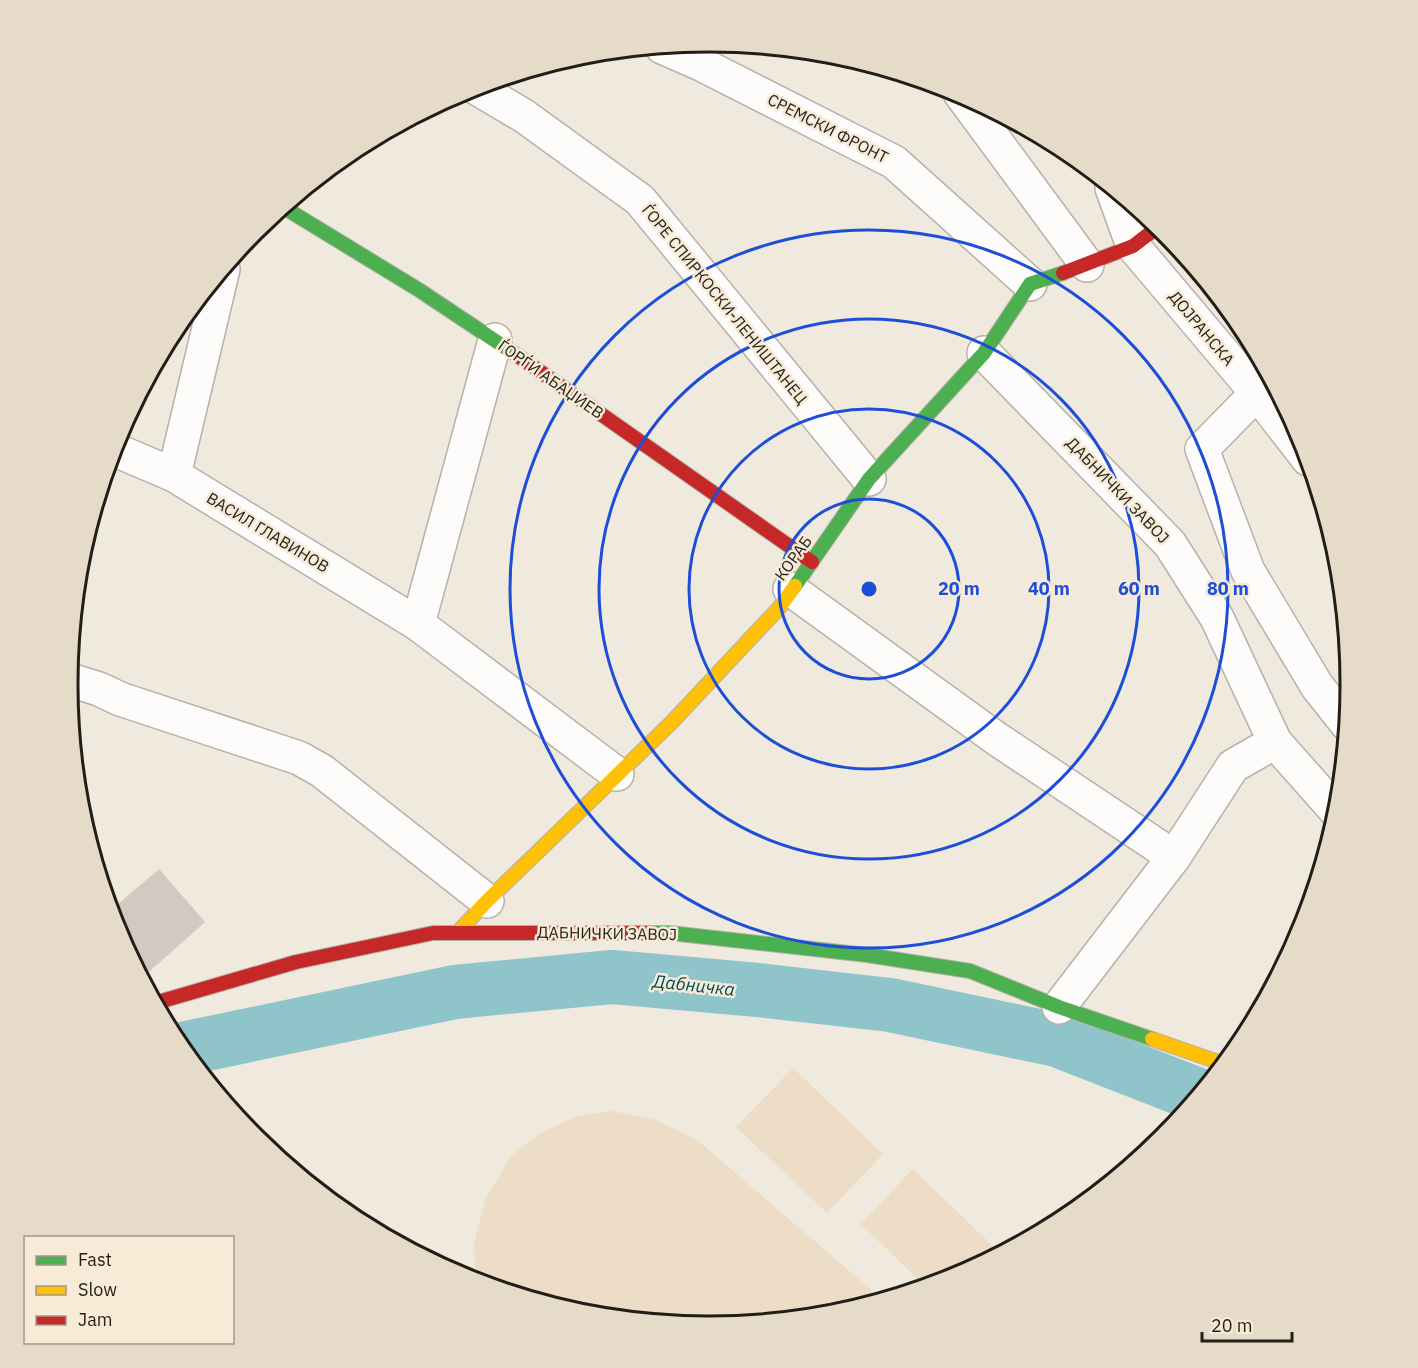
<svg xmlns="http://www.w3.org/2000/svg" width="1418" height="1368" font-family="'IBM Plex Sans',sans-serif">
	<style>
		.green { fill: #edddc7 }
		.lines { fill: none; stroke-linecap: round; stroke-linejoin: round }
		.river { stroke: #8fc5ca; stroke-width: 54 }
		.building { fill: #d0cac1 }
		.street-casing { stroke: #b7b1a9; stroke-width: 36 }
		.fast-casing { stroke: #b7b1a9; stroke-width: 16 }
		.slow-casing { stroke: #b7b1a9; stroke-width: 16 }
		.jam-casing { stroke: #b7b1a9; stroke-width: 16 }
		.street { stroke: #fdfcfa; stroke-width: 33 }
		.fast { stroke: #4caf50; stroke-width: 14 }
		.slow { stroke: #ffc107; stroke-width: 14 }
		.jam { stroke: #c62828; stroke-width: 14 }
		.ring { fill: none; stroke: #1d4ed8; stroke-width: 3 }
		.labels { text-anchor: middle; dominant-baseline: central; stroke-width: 5; stroke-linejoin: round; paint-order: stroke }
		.street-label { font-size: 16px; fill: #221e17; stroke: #f7ead7 }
		.water-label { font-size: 18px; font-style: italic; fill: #004c55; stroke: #f7ead7 }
		.rim { fill: none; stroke: #221e17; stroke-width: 3 }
		.centre { fill: #1d4ed8; stroke: #f7ead7; stroke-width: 3 }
		.ring-label { font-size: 18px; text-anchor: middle; font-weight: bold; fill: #1d4ed8; stroke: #f7ead7; stroke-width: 5; stroke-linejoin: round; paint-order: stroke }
	</style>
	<rect width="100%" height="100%" fill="#f0e9de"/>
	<g class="green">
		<polygon points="793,1068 883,1154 827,1213 736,1127"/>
		<polygon points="612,1111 655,1120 696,1139 882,1299 834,1314 709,1326 583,1314 476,1281 474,1244 486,1197 512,1155 541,1133 577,1116"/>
		<polygon points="913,1169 999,1252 997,1255 954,1277 925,1286 861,1224"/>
	</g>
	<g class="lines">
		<polyline class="river" points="182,1049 455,992 612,977 758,990 890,1005 1057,1040 1198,1095"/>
	</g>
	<polygon class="building" points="159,869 205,922 142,978 116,929 110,911"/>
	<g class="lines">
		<g class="street-casing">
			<g id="street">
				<polyline points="662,47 703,65 894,162 1030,284"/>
				<polyline points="475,87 524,116 640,200 869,479"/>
				<polyline points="960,93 1087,265"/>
				<polyline points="1112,188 1133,246 1257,393 1308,459"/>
				<polyline points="984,353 1170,544 1217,618 1275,742 1338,813"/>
				<polyline points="1257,393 1202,449 1248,571 1317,686 1347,724"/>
				<polyline points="113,449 174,475 418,624 617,774"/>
				<polyline points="174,475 223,269"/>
				<polyline points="790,589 997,739 1174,857"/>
				<polyline points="418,624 495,340"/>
				<polyline points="67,679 99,689 120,699 299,758 322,771 487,901"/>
				<polyline points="1059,1007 1174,857 1233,766 1275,742"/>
			</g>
		</g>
		<g class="fast-casing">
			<g id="fast">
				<polyline points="283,207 419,290 518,356"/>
				<polyline points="795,586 869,479 984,353 1030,284 1063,273"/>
				<polyline points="651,933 670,933 867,955 970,971 1059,1007 1152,1039"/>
			</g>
		</g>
		<g class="slow-casing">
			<g id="slow">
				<polyline points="459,931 487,901 671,723 779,608 795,586"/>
				<polyline points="1152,1039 1224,1064"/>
			</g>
		</g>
		<g class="jam-casing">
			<g id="jam">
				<polyline points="1063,273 1133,246 1159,226"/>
				<polyline points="518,356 812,562"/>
				<polyline points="155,1003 296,962 433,933 651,933"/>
			</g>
		</g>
		<use href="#street" class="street"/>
		<use href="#fast" class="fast"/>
		<use href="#slow" class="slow"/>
		<use href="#jam" class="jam"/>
	</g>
	<g class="ring">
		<circle cx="869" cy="589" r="90"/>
		<circle cx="869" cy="589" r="180"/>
		<circle cx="869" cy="589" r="270"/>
		<circle cx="869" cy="589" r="359"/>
	</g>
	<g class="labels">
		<g class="street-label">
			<text transform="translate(828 128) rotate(27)">СРЕМСКИ ФРОНТ</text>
			<text transform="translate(725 304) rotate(51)">ЃОРЕ СПИРКОСКИ-ЛЕНИШТАНЕЦ</text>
			<text transform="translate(1202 328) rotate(50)">ДОЈРАНСКА</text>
			<text transform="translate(551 379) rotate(35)">ЃОРЃИ АБАЏИЕВ</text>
			<text transform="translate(1118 490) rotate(46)">ДАБНИЧКИ ЗАВОЈ</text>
			<text transform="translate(268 532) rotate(31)">ВАСИЛ ГЛАВИНОВ</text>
			<text transform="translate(793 558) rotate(-54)">КОРАБ</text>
			<text transform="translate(607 933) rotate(1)">ДАБНИЧКИ ЗАВОЈ</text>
		</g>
		<g class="water-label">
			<text transform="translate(694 985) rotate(6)">Дабничка</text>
		</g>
	</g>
	<path d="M0 0H1418V1368H0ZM709 52H709A631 631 0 0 1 1340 683V685A631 631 0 0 1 709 1316H709A631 631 0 0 1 78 685V683A631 631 0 0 1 709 52Z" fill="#e6dac8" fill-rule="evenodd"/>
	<path class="rim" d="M709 52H709A631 631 0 0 1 1340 683V685A631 631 0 0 1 709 1316H709A631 631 0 0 1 78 685V683A631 631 0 0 1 709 52Z"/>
	<circle cx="869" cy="589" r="9" class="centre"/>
	<g class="ring-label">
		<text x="959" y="595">20 m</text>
		<text x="1049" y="595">40 m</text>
		<text x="1139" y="595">60 m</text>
		<text x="1228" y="595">80 m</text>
	</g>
	<rect x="24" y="1236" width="210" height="108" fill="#f7ead7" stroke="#a2988a" stroke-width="1.5"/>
	<rect x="36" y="1256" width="30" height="9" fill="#4caf50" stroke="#a2988a" stroke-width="1.5"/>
	<text x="78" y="1266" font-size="18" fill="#221e17">Fast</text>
	<rect x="36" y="1286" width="30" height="9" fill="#ffc107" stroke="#a2988a" stroke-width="1.5"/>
	<text x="78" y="1296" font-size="18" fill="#221e17">Slow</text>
	<rect x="36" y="1316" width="30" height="9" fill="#c62828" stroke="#a2988a" stroke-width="1.5"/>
	<text x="78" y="1326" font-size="18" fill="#221e17">Jam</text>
	<path d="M1202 1332v9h90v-9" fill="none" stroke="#221e17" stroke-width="3"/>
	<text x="1211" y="1332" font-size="18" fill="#221e17" stroke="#f7ead7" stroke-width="4.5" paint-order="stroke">20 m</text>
</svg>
